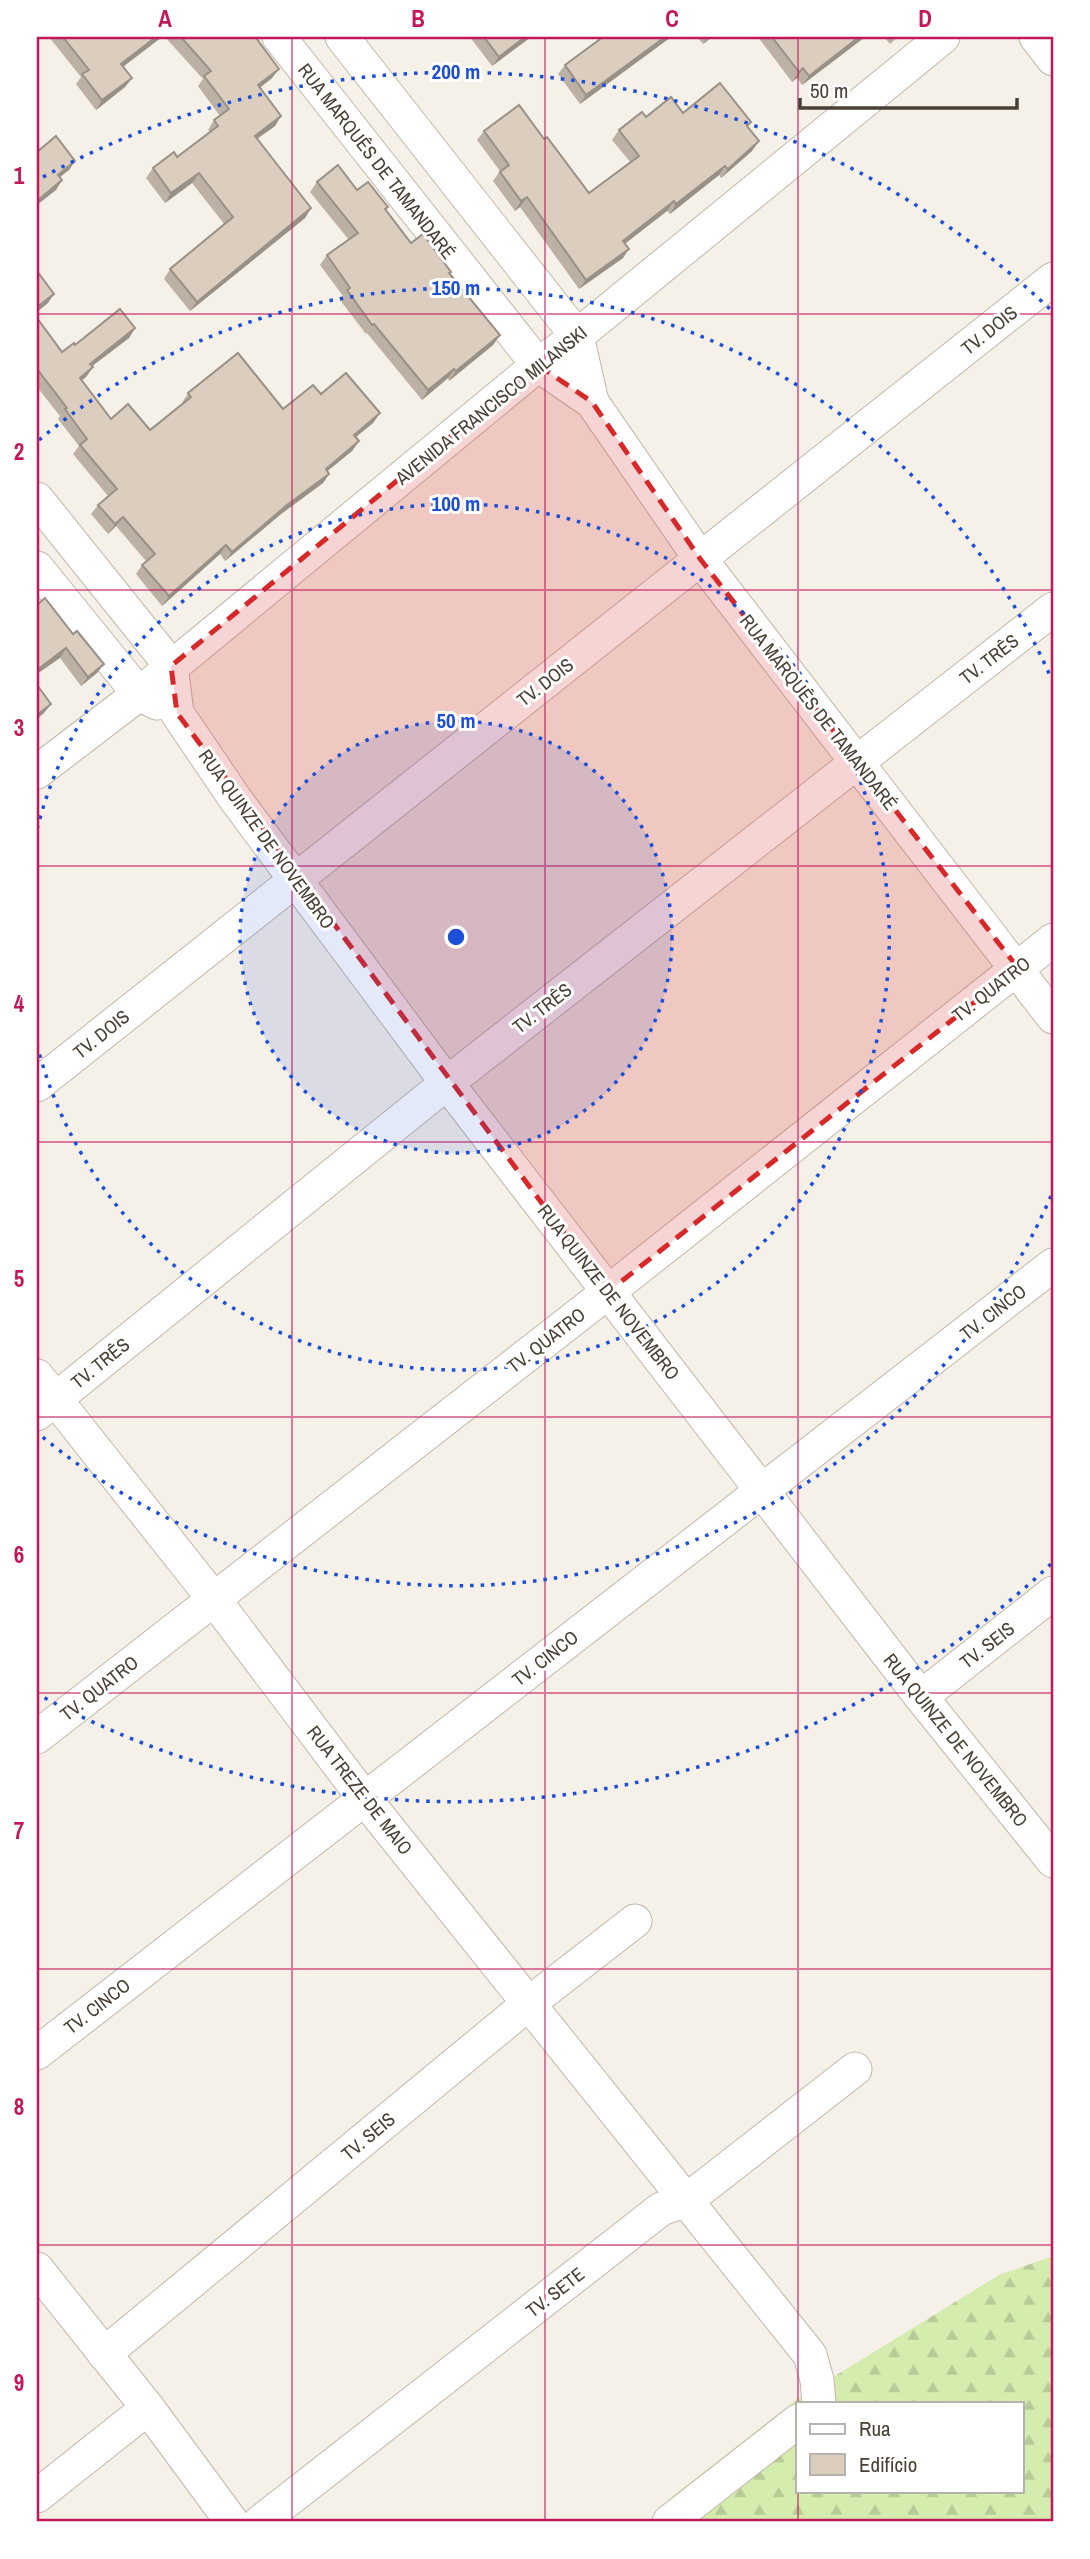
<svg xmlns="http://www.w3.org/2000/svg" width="1090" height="2559" font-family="'Archivo Narrow',sans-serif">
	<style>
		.forest { fill: url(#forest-firs); fill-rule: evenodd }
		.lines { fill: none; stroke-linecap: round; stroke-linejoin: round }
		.minor-casing { stroke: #c1b8aa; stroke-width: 35 }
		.minor { stroke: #fff; stroke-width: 33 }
		.wall { fill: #bcb1a4 }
		.shaded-wall { fill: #999086 }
		.building { fill: #dbcebf; stroke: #999086; stroke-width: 2 }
		.marked { fill: #d62828; fill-opacity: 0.2; stroke: #d62828; stroke-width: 5; stroke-dasharray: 14 9; stroke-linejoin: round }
		.grid { fill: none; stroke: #c2185b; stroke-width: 2; stroke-opacity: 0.55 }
		.ring { fill: none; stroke: #1d4ed8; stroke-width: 3.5; stroke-dasharray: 3.5 7 }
		.labels { text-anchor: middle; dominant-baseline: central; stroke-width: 6; stroke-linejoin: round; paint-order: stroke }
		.street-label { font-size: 19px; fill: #494036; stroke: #fff }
		.centre { fill: #1d4ed8; stroke: #fff; stroke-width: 3.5 }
		.ring-label { font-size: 21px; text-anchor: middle; font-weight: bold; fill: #1d4ed8; stroke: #fff; stroke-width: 6; stroke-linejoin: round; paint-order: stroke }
		.neatline { fill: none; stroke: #c2185b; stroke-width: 2.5 }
		.grid-label { font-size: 23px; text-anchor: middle; font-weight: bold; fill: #c2185b }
	</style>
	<defs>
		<pattern id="forest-firs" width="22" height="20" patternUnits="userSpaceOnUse" patternTransform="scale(1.75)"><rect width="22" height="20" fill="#d4ecae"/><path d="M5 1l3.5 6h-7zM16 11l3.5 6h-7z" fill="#b8cb96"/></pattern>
	</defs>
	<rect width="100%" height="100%" fill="#f5f0e8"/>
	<path class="forest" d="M1053,2256V2522H667L668,2500L796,2400L999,2275ZM798,2403H1022V2491H798Z"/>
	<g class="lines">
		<g class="minor-casing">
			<g id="minor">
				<polyline points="279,37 538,365 592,402 701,560 1053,1017"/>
				<polyline points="342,37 577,336 592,402"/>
				<polyline points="1036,37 1053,59"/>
				<polyline points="37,499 171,666 177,713 236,800 447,1083 921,1697 1053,1861"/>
				<polyline points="37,568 139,694 157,703"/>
				<polyline points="37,772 139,694 538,365 577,336 943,37"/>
				<polyline points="37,1085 1053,279"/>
				<polyline points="37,1376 213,1598 364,1798 810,2355 817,2380 819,2403"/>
				<polyline points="37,1414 447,1083 1053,609"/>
				<polyline points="921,1697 1053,1593"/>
				<polyline points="37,1737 608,1292 1053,940"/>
				<polyline points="37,2053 1053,1265"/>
				<polyline points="37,2269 148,2408 232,2522"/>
				<polyline points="104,2354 528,2004 635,1921"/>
				<polyline points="37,2496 148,2408"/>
				<polyline points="260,2522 661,2209 687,2200 855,2069"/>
				<polyline points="669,2522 798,2421"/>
			</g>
		</g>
		<use href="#minor" class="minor"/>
	</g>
	<g class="wall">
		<polygon points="49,37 162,37 123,66 132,78 125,87 96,110 76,84 81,77"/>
		<polygon points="165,37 255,37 272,78 260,88 281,116 275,126 257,139 311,208 305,218 190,311 164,279 170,269 225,225 192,183 165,203 146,178 153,168 177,157 210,132 208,130 214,120 220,116 198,86 203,79"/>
		<polygon points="470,37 531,37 492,66"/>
		<polygon points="603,37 671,37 580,104 558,74 565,65"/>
		<polygon points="697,37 712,37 703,44"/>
		<polygon points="758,37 865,37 802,85 797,78 792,82"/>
		<polygon points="884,37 898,37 890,44"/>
		<polygon points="683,113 748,127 752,151 721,178 719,175 670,214 667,211 625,243 623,258 579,289 520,207 515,211 493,181 500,171 477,140 484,131 544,139 589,193 631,163 612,140 619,130 646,117"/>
		<polygon points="317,182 357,190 388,207 386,209 411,243 450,273 500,335 493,345 449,381 448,378 422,400 367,333 366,334 340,300 343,296 320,265 327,255 349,240 310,192"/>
		<polygon points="37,318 62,352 75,345 135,328 129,338 92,366 93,367 86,377 82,380 111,419 150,430 183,404 182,403 188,393 283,409 321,394 380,413 373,423 356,437 359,441 352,451 327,471 329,474 323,483 281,514 225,561 220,554 162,606 136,574 142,565 146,561 116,526 108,534 91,514 98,505 108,496 73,454 79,446 58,419 60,416 37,387"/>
		<polygon points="37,605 97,673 81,686 60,658"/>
	</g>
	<g class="shaded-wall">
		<polygon points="156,37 162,37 115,73 121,64"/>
		<polygon points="525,37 531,37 492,66 499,57"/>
		<polygon points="665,37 671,37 580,104 586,95"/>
		<polygon points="708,37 712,37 703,44"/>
		<polygon points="859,37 865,37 802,85 809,76"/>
		<polygon points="803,68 797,78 792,82 799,72"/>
		<polygon points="279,69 272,78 251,94 258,85"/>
		<polygon points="132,78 125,87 96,110 102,100"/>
		<polygon points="281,116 275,126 248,145 255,136"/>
		<polygon points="759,141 752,151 721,178 728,169"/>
		<polygon points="75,161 69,170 51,184 58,175"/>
		<polygon points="725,166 719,175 670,214 676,204"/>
		<polygon points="199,173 192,183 165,203 171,193"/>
		<polygon points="62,180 56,190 37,205 37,201"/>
		<polygon points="527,197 520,207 515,211 521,201"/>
		<polygon points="674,201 667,211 617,250 623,241"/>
		<polygon points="311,208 305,218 190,311 197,302"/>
		<polygon points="629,249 623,258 579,289 586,280"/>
		<polygon points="54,294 48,303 37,312 37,307"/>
		<polygon points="135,328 129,338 83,373 90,364"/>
		<polygon points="500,335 493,345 449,381 456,371"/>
		<polygon points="93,367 86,377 73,387 80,378"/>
		<polygon points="454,369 448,378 422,400 428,390"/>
		<polygon points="380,413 373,423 347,444 354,435"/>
		<polygon points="359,441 352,451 319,478 326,469"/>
		<polygon points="329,474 323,483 281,514 225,561 232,552 287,505"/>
		<polygon points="123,517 116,526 108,534 115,524"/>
		<polygon points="226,545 220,554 162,606 169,596"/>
		<polygon points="66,648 60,658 37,674 37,670"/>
		<polygon points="104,664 97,673 81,686 88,677"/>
		<polygon points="51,704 44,713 37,719 37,715"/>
	</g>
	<g class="building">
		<polygon points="63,37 156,37 121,64 132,78 102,100 82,74 89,70"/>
		<polygon points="181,37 255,37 256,38 279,69 258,85 281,116 255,136 311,208 197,302 170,269 233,217 199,173 171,193 153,168 174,152 177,157 218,126 214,120 229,109 204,76 211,71"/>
		<polygon points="484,37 525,37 499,57"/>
		<polygon points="603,37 665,37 586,95 565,65"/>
		<polygon points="772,37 859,37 809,76 803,68 799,72"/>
		<polygon points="720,83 751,122 747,126 759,141 728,169 725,166 676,204 674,201 623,241 629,249 586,280 527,197 521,201 500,172 509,165 484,131 519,105 544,139 547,137 589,193 639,156 619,130 642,112 646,117 671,97 683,113"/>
		<polygon points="56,136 75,161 58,175 62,180 37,201 37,152"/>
		<polygon points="338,165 357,190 368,182 388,207 385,209 411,243 423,234 451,272 449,273 500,335 456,371 454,369 428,390 374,324 372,325 347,290 350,288 327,255 358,233 317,182"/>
		<polygon points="37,271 54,294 37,307"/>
		<polygon points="120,309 135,328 90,364 93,367 80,378 111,419 128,404 150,430 191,397 188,393 238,353 283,409 313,385 321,394 346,373 380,413 354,435 359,441 326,469 329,474 287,505 232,552 226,545 169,596 142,565 155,554 123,517 115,524 98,505 117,489 80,445 87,439 65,409 67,408 37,369 37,318 62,352 74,343 75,345"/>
		<polygon points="45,598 73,634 77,631 104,664 88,677 66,648 37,670 37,605"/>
		<polygon points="37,685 51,704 37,715"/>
	</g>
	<path class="marked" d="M538,365L592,402L701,560L1018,968L608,1292L177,713L171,666Z"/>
	<path class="grid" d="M292,37V2522M545,37V2522M798,37V2403M37,314H1053M37,590H1053M37,866H1053M37,1142H1053M37,1417H1053M37,1693H1053M37,1969H1053M37,2245H1053M798,2491V2522"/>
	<circle cx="456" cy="937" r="216" fill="#1d4ed8" fill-opacity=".12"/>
	<g class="ring">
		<circle cx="456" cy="937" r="216"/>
		<path d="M37 829A433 433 0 1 1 37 1045"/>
		<path d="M1051 1196A649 649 0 0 1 39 1434M39 440A649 649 0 0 1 1051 678"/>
		<path d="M1051 1564A865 865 0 0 1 43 1697M43 177A865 865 0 0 1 1051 310"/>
	</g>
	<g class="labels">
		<g class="street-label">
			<text transform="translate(377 161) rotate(52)">RUA MARQUÊS DE TAMANDARÉ</text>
			<text transform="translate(989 330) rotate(-39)">TV. DOIS</text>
			<text transform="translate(491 405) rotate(-39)">AVENIDA FRANCISCO MILANSKI</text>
			<text transform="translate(989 659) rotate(-38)">TV. TRÊS</text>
			<text transform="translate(545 682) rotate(-38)">TV. DOIS</text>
			<text transform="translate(819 712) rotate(52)">RUA MARQUÊS DE TAMANDARÉ</text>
			<text transform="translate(267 839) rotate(54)">RUA QUINZE DE NOVEMBRO</text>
			<text transform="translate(991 989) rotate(-38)">TV. QUATRO</text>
			<text transform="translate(542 1008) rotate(-38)">TV. TRÊS</text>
			<text transform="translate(101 1034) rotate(-39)">TV. DOIS</text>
			<text transform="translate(609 1292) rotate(52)">RUA QUINZE DE NOVEMBRO</text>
			<text transform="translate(993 1312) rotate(-38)">TV. CINCO</text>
			<text transform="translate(546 1340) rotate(-38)">TV. QUATRO</text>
			<text transform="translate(100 1363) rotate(-39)">TV. TRÊS</text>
			<text transform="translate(987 1645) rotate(-38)">TV. SEIS</text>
			<text transform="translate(545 1658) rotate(-38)">TV. CINCO</text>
			<text transform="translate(99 1688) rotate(-38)">TV. QUATRO</text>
			<text transform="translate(956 1740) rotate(51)">RUA QUINZE DE NOVEMBRO</text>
			<text transform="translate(360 1790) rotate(52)">RUA TREZE DE MAIO</text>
			<text transform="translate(97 2006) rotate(-38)">TV. CINCO</text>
			<text transform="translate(368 2136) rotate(-40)">TV. SEIS</text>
			<text transform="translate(555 2292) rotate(-38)">TV. SETE</text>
		</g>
	</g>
	<circle cx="456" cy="937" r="10" class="centre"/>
	<g class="ring-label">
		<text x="456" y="79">200 m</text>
		<text x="456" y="295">150 m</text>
		<text x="456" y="511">100 m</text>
		<text x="456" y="728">50 m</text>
	</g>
	<rect width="1090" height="2559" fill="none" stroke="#ffffff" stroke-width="77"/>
	<rect x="796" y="2402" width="228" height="91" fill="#ffffff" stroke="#b6b3af" stroke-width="2"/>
	<rect x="810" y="2424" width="35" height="10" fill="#ffffff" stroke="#b6b3af" stroke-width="2"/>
	<text x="859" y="2436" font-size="21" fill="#494036">Rua</text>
	<rect x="810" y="2454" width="35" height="21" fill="#dbcebf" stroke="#b6b3af" stroke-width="2"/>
	<text x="859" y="2472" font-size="21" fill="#494036">Edifício</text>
	<path d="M800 98v10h217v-10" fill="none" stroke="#494036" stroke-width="3.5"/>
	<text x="810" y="98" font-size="21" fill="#494036" stroke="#ffffff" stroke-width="5" paint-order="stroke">50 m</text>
	<rect x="38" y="38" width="1014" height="2482" class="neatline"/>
	<g class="grid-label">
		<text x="165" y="27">A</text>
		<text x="418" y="27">B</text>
		<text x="672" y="27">C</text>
		<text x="925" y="27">D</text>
		<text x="19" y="184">1</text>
		<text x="19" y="460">2</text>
		<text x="19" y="736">3</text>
		<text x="19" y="1012">4</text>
		<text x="19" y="1287">5</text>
		<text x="19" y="1563">6</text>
		<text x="19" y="1839">7</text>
		<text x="19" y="2115">8</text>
		<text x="19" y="2391">9</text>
	</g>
</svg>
